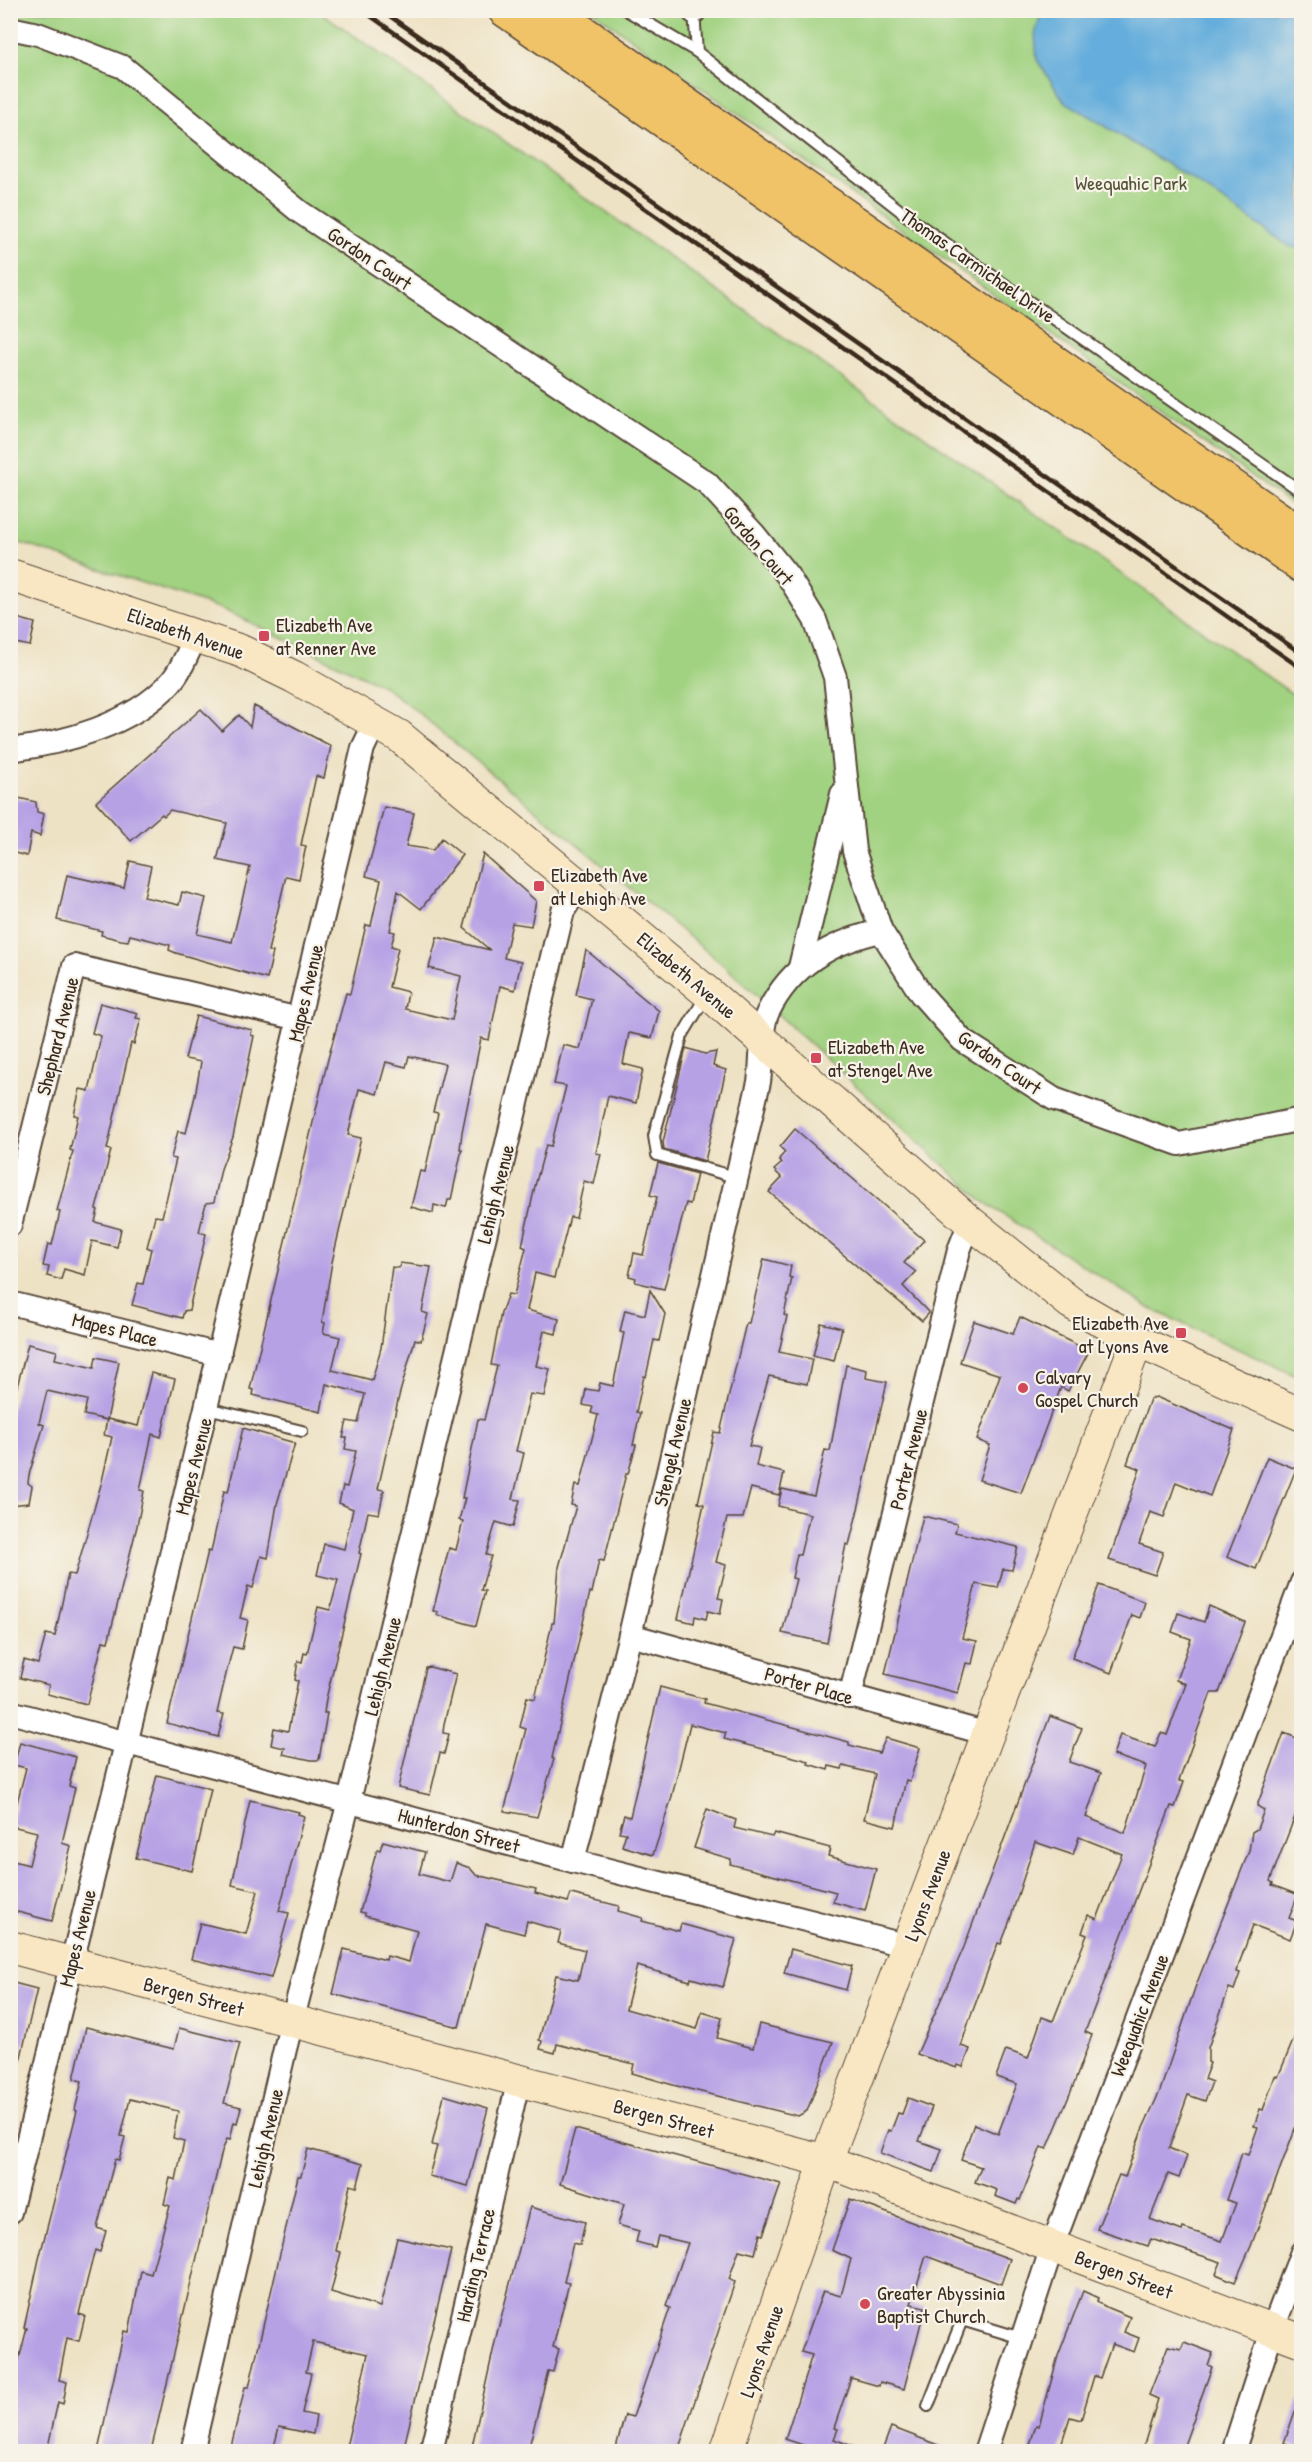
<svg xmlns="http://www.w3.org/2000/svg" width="1312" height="2462" font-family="'Patrick Hand',sans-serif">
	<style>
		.green { fill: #a1d281; stroke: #6e7e50; stroke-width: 1.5 }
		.water { fill: #65addc; stroke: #506c7d; stroke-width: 1.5 }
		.building { fill: #b6a1e5 }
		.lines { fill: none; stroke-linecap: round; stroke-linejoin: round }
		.lane-casing { stroke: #564637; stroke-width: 14 }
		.street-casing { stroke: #564637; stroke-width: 26 }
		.secondary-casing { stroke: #564637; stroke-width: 34 }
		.highway-casing { stroke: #564637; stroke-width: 36 }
		.lane { stroke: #fff; stroke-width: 10 }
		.street { stroke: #fff; stroke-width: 22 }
		.secondary { stroke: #f9e7c3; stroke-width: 32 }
		.highway { stroke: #f0c369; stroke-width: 33 }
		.rail { stroke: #3b2a1e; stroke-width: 4.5 }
		.poi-dot { fill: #d1495b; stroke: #f7f3e8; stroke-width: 2 }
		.labels { text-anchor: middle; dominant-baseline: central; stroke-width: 4.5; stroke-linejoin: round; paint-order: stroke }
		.park-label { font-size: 20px; fill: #545437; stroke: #f7f3e8 }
		.street-label { font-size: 20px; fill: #3b2a1e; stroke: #f7f3e8 }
		.poi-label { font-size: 20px; fill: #3b2a1e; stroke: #f7f3e8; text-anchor: start }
	</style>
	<rect width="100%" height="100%" fill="#f7f3e8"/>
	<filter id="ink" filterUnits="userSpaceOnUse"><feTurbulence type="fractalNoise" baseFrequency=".0167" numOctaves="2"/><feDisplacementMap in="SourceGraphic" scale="12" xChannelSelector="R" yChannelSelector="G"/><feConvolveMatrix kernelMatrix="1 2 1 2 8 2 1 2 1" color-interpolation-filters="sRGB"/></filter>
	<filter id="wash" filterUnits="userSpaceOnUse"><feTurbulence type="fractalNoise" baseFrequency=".008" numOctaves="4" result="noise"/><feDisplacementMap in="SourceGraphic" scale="24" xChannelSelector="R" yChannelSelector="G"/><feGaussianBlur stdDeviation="1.35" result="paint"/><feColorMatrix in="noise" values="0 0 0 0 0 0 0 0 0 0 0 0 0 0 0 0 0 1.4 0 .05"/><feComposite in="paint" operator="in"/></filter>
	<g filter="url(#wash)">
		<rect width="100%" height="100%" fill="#eee2c4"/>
		<g class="green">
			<polygon points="11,11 319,11 1301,700 1301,1378 1151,1309 985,1203 728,969 409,705 383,686 222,609 11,540"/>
			<polygon points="592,11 1301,11 1301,511"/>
		</g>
		<polygon class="water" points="1042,11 1301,11 1301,249 1289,246 1193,180 1064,101 1037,60 1035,34"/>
		<g id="blocks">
			<g class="building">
				<polygon points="10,616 35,623 30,646 10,642"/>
				<polygon points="254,706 331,746 324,778 316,776 301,845 306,846 299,879 286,876 268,951 273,952 267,979 176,953 169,950 170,945 130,935 128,941 121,940 101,935 102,931 57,920 67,875 124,888 130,861 151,866 144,897 179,905 182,892 206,898 197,934 232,942 250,867 217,860 227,823 170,810 164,816 162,814 131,841 96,802 201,709 222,731 239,715 250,727"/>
				<polygon points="10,796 36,802 37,812 44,814 40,836 31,833 27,856 10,852"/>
				<polygon points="384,807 414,813 406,846 433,850 442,838 462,855 421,909 398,891 390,931 395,932 391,946 398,948 389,987 408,992 405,1009 452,1020 461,976 429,968 437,937 490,950 464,928 483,854 536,901 531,926 512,923 504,958 521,962 515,990 500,986 489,1040 481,1038 462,1132 460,1149 462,1149 451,1200 448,1200 446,1208 434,1205 433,1213 411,1207 420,1171 425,1172 438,1113 433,1112 445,1064 409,1056 406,1067 386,1062 377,1094 359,1089 348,1135 361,1138 332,1262 322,1322 325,1323 323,1333 340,1337 332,1370 372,1380 381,1348 392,1267 399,1268 400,1263 431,1267 422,1312 428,1314 421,1341 415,1339 399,1396 378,1489 384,1490 379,1514 368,1512 359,1553 361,1554 326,1699 324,1713 327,1713 319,1760 311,1760 283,1754 285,1748 271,1745 274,1728 288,1731 298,1681 295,1680 298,1661 302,1662 304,1653 307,1654 318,1607 330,1610 338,1580 317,1575 324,1544 344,1549 353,1509 339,1503 343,1486 347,1487 356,1451 345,1449 347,1438 343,1438 347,1421 358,1423 365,1394 326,1384 321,1412 253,1395 254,1390 250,1389 328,1059 346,993 350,994 366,925 371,926 381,880 366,876"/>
				<polygon points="586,950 659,1011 652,1038 629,1033 623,1064 643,1069 636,1103 608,1096 596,1153 601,1154 594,1184 584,1181 576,1218 570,1217 554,1278 535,1273 527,1310 559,1319 556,1334 544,1331 536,1366 550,1369 544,1396 530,1394 516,1451 524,1453 513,1499 520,1500 513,1527 496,1522 486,1555 491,1556 481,1590 485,1591 476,1626 437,1615 438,1612 433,1611 449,1548 456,1550 463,1521 459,1520 465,1498 462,1498 478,1419 484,1420 497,1366 491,1365 501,1313 508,1294 514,1295 526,1248 522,1246 535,1186 546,1145 551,1146 566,1086 554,1084 563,1045 580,1049 592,999 576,995"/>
				<polygon points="100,1003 138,1013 136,1018 141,1019 134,1044 131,1043 107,1149 111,1150 96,1209 98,1210 95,1222 121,1229 117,1247 92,1241 85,1275 64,1269 61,1280 47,1276 49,1267 43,1266 48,1244 52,1245 60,1212 57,1211 73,1151 70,1150 78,1116 74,1115 80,1089 89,1091 101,1036 92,1033"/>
				<polygon points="196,1016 252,1030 251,1035 254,1036 233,1137 221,1169 214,1202 206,1203 199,1232 206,1234 189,1310 184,1311 182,1318 132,1305 138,1283 143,1284 151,1249 147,1247 155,1216 162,1217 176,1159 171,1158 178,1131 186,1133 195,1096 201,1062 185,1059"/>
				<polygon points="686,1048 705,1054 716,1052 713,1066 726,1070 705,1161 664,1149 663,1142"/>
				<polygon points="795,1129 924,1240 904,1263 916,1272 903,1286 929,1313 922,1321 769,1192 782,1178 774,1170 782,1163 779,1159 785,1152 780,1147"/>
				<polygon points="658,1163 697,1174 690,1204 686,1203 664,1289 635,1282 636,1278 629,1276 634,1253 643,1255 657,1197 650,1195"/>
				<polygon points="764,1259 791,1266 789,1277 792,1278 784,1315 787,1316 779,1352 812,1359 807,1384 769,1376 749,1446 760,1448 756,1466 784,1473 779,1495 751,1488 743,1518 727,1518 716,1562 726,1565 718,1598 723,1599 720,1614 708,1611 706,1619 695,1616 694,1623 678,1619 704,1504 698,1503 714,1432 720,1433 746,1323 749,1323"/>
				<polygon points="650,1290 665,1314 659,1341 654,1340 646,1377 644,1376 636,1412 640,1413 633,1445 636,1445 628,1474 626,1474 604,1561 599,1560 592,1593 590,1592 552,1758 554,1759 537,1817 504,1811 526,1729 520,1727 527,1697 535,1699 552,1623 554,1623 559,1567 576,1506 571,1505 575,1485 580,1486 598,1415 591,1413 593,1407 583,1405 586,1389 598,1391 600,1383 613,1386 624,1333 620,1332 625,1310 645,1315"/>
				<polygon points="1020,1317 1089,1351 1068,1391 1061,1387 1021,1493 979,1480 990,1445 977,1440 1000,1375 960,1362 974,1321 1013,1334"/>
				<polygon points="821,1323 842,1328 834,1361 813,1356"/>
				<polygon points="28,1344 57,1351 55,1359 94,1368 96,1357 119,1362 107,1420 84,1415 87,1400 47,1391 39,1423 44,1425 29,1475 28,1483 32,1486 29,1503 10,1505 10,1414"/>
				<polygon points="846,1365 867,1370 866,1378 887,1382 859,1505 849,1545 846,1544 827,1643 782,1633 796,1579 792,1578 797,1554 800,1555 810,1514 778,1506 782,1489 814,1496 825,1450 830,1451"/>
				<polygon points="151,1373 175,1379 161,1437 152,1434 140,1490 144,1491 137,1526 108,1642 103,1641 87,1704 47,1694 49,1685 20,1678 24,1660 38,1664 46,1634 55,1636 68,1574 75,1575 102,1481 112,1437 104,1435 107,1419 138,1426"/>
				<polygon points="1156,1397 1234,1430 1210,1496 1176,1482 1164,1517 1150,1512 1139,1544 1163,1552 1155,1575 1109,1560 1140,1469 1127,1464 1150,1399"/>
				<polygon points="243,1428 295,1443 277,1504 268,1558 261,1556 253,1588 248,1586 240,1618 248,1620 242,1649 233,1647 226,1674 217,1713 224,1714 218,1737 167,1723 208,1551 211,1552 224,1491 228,1492"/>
				<polygon points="1267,1457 1296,1469 1256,1569 1227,1557"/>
				<polygon points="923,1516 957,1524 955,1532 1018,1547 1012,1570 1003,1569 998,1588 976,1584 962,1638 977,1641 972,1664 966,1663 958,1693 885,1674"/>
				<polygon points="1099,1585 1145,1602 1140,1618 1132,1615 1111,1673 1072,1658"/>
				<polygon points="1209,1606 1245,1622 1219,1693 1211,1693 1179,1781 1184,1782 1175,1807 1171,1806 1085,2032 1092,2035 1074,2084 1047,2149 1041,2147 1020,2200 1018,2199 1016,2204 995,2196 997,2190 975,2182 981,2167 961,2160 974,2124 998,2134 1017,2084 996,2077 1006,2050 1028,2058 1042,2017 1053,2021 1087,1935 1082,1933 1088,1915 1097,1919 1122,1854 1079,1837 1073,1855 1035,1842 1008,1926 1001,1944 998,1943 969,2021 961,2046 970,2049 963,2067 958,2065 957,2068 917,2054 964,1947 1050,1716 1082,1728 1069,1762 1101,1773 1086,1817 1125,1833 1146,1766 1113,1755 1120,1735 1155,1747 1161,1733 1167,1735 1186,1684 1176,1680 1191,1639 1172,1632 1178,1613 1204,1622"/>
				<polygon points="430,1667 456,1674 444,1724 443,1733 449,1734 444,1754 440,1753 430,1795 398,1788 426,1668"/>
				<polygon points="660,1687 705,1699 704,1703 849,1742 849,1745 879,1753 886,1738 920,1748 910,1781 906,1780 895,1827 864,1819 875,1774 843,1766 842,1769 829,1766 828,1770 808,1764 809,1761 724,1739 726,1733 690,1724 671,1800 653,1855 622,1846 626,1833 619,1832 624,1815 630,1817"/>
				<polygon points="1284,1733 1302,1740 1302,1798 1270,1881 1273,1883 1272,1885 1298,1895 1289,1918 1297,1921 1290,1939 1253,1925 1239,1964 1237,1972 1240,1973 1234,1990 1229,1988 1208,2048 1208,2062 1210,2063 1204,2079 1212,2082 1205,2101 1188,2095 1169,2148 1187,2156 1179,2178 1168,2174 1150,2219 1182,2231 1183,2228 1222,2241 1236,2203 1226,2200 1242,2153 1248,2155 1258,2127 1254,2126 1260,2109 1263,2110 1275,2076 1278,2077 1302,2019 1302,2110 1251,2246 1235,2282 1216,2274 1221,2262 1151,2239 1148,2246 1097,2229 1119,2175 1125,2177 1142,2130 1160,2091 1195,1988 1249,1851 1252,1832 1257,1829 1264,1810 1257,1806"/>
				<polygon points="20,1742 76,1757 69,1786 75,1788 62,1843 71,1846 52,1921 10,1910 10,1860 29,1865 37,1832 11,1826 26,1768 14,1765"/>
				<polygon points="157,1775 211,1789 192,1871 136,1858"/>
				<polygon points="250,1800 299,1812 298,1814 304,1816 279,1911 289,1913 271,1978 191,1959 200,1923 246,1934 258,1891 232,1885"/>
				<polygon points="707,1809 736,1820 734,1828 772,1837 774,1833 830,1848 828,1856 876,1869 865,1911 833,1902 836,1892 730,1864 731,1859 694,1848"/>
				<polygon points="383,1841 425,1852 419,1874 450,1882 456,1863 470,1868 476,1875 536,1889 535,1893 568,1902 571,1894 619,1906 618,1911 643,1918 642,1921 679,1931 681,1924 736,1939 723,1987 691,1978 690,1981 637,1966 626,2009 697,2029 702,2012 722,2018 717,2038 753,2048 759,2024 833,2042 807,2111 798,2116 673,2085 632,2073 634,2064 557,2044 555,2053 540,2049 542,2041 539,2040 556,1975 578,1980 585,1950 558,1943 561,1931 527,1921 524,1934 486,1924 459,2027 333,1994 344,1949 386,1960 387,1956 409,1962 417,1930 365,1916 365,1913 360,1912 377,1849 380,1850"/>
				<polygon points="791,1949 852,1966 846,1990 784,1973"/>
				<polygon points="10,1982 37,1989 17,2074 10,2073"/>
				<polygon points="86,2027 174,2049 179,2028 240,2043 224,2103 241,2107 237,2123 234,2122 230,2140 227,2139 222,2151 151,2451 98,2451 124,2331 129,2332 141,2271 151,2274 170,2206 164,2204 170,2178 176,2180 184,2141 173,2138 178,2111 130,2099 121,2136 125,2137 119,2160 115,2159 97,2228 106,2231 100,2252 95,2250 87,2281 79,2314 85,2316 79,2341 67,2338 59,2380 67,2382 63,2404 58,2402 47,2451 10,2451 10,2395 27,2328 24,2328 39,2259 77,2111 75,2110 82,2081 74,2079"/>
				<polygon points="444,2095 488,2108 468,2186 429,2176 437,2146 432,2145"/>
				<polygon points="908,2098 932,2107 919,2141 942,2149 934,2172 880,2153 888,2130 891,2131 898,2113 902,2114"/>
				<polygon points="575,2129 781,2184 763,2235 760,2234 755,2254 739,2250 729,2279 735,2282 678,2451 615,2451 625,2415 633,2417 670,2308 666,2306 688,2243 658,2236 655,2247 636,2242 639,2231 618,2225 624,2204 560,2184"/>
				<polygon points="308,2149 363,2164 357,2187 350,2185 336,2251 341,2252 331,2292 380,2307 397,2238 451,2250 403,2451 345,2451 368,2354 313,2342 306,2372 311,2373 302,2413 316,2416 313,2434 279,2427 273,2451 230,2451 245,2387 249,2387 298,2176 301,2176"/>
				<polygon points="850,2199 1010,2259 1001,2284 926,2256 911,2304 925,2307 904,2389 880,2382 879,2386 851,2378 834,2428 838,2429 834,2439 865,2451 821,2451 785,2439 812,2355 801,2352 823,2291 841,2296 851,2259 832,2250"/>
				<polygon points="530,2207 585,2222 580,2245 573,2243 564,2282 569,2283 553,2347 559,2349 553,2372 548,2371 528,2451 471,2451 497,2333"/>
				<polygon points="1083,2291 1098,2298 1097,2302 1108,2308 1130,2317 1124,2332 1139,2338 1134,2352 1112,2344 1100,2378 1094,2376 1081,2420 1070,2417 1059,2451 1028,2451 1036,2425 1039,2426 1058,2356"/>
				<polygon points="1184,2342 1213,2353 1208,2365 1212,2367 1182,2451 1153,2451 1143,2448 1158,2399 1149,2395 1168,2346 1181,2349"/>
				<polygon points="1299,2400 1302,2400 1302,2449 1284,2443"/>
				<polygon points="891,2427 951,2450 951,2451 882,2451"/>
			</g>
		</g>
	</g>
	<g filter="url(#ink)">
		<use href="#blocks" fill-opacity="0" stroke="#564637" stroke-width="1.5"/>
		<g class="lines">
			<g class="lane-casing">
				<g id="lane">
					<polyline points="626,10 697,52"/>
					<polyline points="694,12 697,52 911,219 1302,492"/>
					<polyline points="706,996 682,1036 654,1136 657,1155 735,1177"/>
					<polyline points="207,1408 302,1431"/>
					<polyline points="928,2406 962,2320 1021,2338"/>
				</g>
			</g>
			<g class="street-casing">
				<g id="street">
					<polyline points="694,10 694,12"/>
					<polyline points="10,28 38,34 123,67 300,212 707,483 754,534 788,576 815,620 835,677 854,851 881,931 921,994 962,1040 1054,1099 1179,1144 1302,1119"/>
					<path d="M10,750C64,743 132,725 170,683C182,670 189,650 196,635"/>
					<polyline points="800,967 842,794"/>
					<polyline points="10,1225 74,966 299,1019"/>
					<polyline points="10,1303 220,1355"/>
					<polyline points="630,1635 988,1734"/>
					<polyline points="850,1697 959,1250 970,1222"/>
					<polyline points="10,1712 573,1861 908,1946"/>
					<path d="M573,1861L630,1635L759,1082C762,1063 760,1027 768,1012C791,965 831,942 881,931"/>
					<polyline points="10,2212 126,1744 363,748 376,721"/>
					<polyline points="192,2452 285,2049 349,1801 563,911 580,885"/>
					<polyline points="431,2452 519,2079"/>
					<polyline points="985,2452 1052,2247 1302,1582"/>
					<polyline points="1233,2452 1272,2331 1302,2252"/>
				</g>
			</g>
			<g class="secondary-casing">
				<g id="secondary">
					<polyline points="10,575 241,651 294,677 399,736 708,993 970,1222 1071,1303 1137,1341 1302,1415"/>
					<polyline points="10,1947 826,2161 1302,2341"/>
					<polyline points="726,2452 826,2161 1137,1341"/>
				</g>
			</g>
			<g class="highway-casing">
				<g id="highway">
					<polyline points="505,10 1302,566"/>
					<polyline points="551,10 1302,535"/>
				</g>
			</g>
			<use href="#lane" class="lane"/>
			<use href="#street" class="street"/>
			<use href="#secondary" class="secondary"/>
			<use href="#highway" class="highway"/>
			<g class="rail">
				<polyline points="362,10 1302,669"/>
				<polyline points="381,10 1302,654"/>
			</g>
		</g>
	</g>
	<g class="poi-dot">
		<rect x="258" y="630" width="12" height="12" rx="3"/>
		<rect x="533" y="880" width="12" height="12" rx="3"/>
		<rect x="810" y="1052" width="12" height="12" rx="3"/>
		<rect x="1175" y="1327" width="12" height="12" rx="3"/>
		<circle cx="1023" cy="1388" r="6"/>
		<circle cx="865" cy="2304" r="6"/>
	</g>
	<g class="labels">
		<g class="park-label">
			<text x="1131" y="182">Weequahic Park</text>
		</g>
		<g class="street-label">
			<text transform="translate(370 258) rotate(34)">Gordon Court</text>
			<text transform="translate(978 265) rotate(35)">Thomas Carmichael Drive</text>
			<text transform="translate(759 545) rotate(50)">Gordon Court</text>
			<text transform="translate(186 633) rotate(19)">Elizabeth Avenue</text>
			<text transform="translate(687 975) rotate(40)">Elizabeth Avenue</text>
			<text transform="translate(305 993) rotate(-77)">Mapes Avenue</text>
			<text transform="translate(57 1036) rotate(-76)">Shephard Avenue</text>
			<text transform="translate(1000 1062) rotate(35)">Gordon Court</text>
			<text transform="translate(495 1194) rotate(-76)">Lehigh Avenue</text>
			<text transform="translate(115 1329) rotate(14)">Mapes Place</text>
			<text transform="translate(672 1452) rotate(-77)">Stengel Avenue</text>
			<text transform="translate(908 1459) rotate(-76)">Porter Avenue</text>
			<text transform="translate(193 1466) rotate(-76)">Mapes Avenue</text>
			<text transform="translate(382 1666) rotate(-76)">Lehigh Avenue</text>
			<text transform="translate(809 1685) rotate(16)">Porter Place</text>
			<text transform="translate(459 1830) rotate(15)">Hunterdon Street</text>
			<text transform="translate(927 1895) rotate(-69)">Lyons Avenue</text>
			<text transform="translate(77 1938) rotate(-76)">Mapes Avenue</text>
			<text transform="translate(194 1996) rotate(15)">Bergen Street</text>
			<text transform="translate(1139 2015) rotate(-69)">Weequahic Avenue</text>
			<text transform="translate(664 2118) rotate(15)">Bergen Street</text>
			<text transform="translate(265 2138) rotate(-77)">Lehigh Avenue</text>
			<text transform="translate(475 2265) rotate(-77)">Harding Terrace</text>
			<text transform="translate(1124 2274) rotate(21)">Bergen Street</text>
			<text transform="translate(761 2351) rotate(-71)">Lyons Avenue</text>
		</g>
		<g class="poi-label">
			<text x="276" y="624">Elizabeth Ave<tspan x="276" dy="23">at Renner Ave</tspan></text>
			<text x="551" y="874">Elizabeth Ave<tspan x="551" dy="23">at Lehigh Ave</tspan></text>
			<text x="828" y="1046">Elizabeth Ave<tspan x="828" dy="23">at Stengel Ave</tspan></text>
			<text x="1169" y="1322" text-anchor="end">Elizabeth Ave<tspan x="1169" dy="23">at Lyons Ave</tspan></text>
			<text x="1035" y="1376">Calvary<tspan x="1035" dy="23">Gospel Church</tspan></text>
			<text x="877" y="2292">Greater Abyssinia<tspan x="877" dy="23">Baptist Church</tspan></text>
		</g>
	</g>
	<rect width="1312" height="2462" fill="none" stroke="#f7f3e8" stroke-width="36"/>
</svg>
